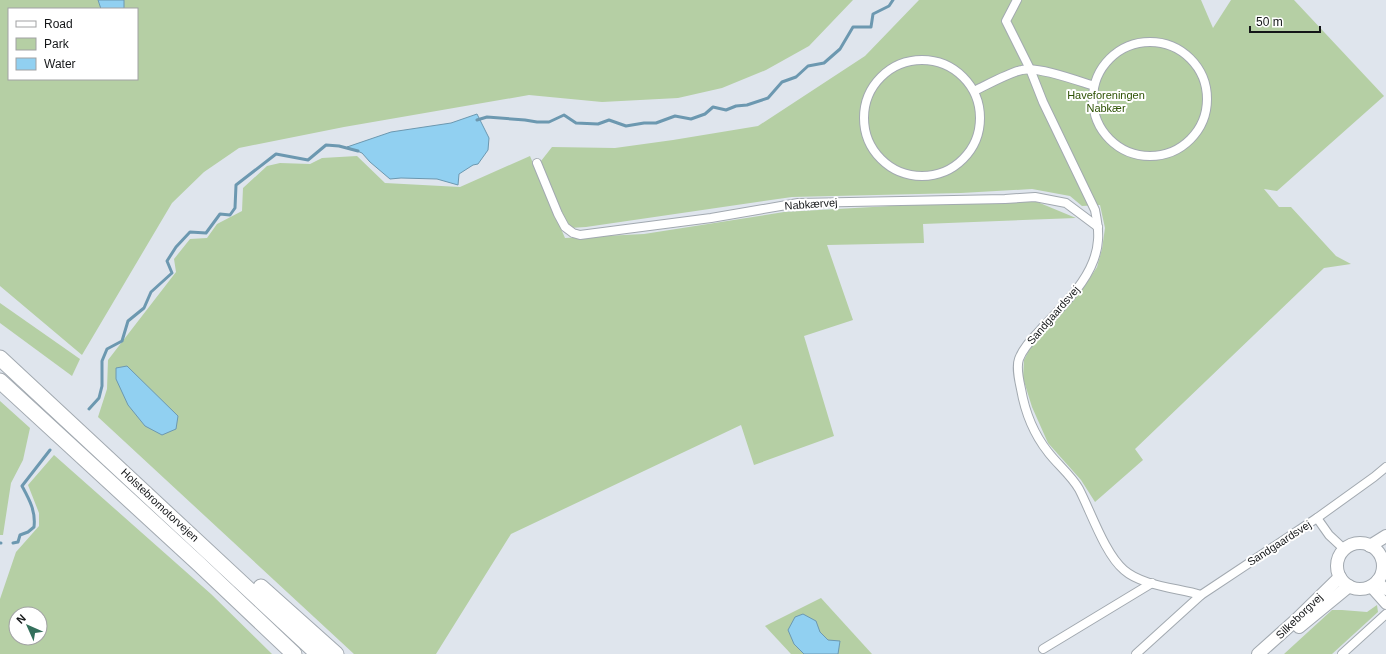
<svg xmlns="http://www.w3.org/2000/svg" width="1386" height="654" font-family="Arial,sans-serif">
	<style>
		.green { fill: #b5cfa4; fill-rule: evenodd }
		.water { fill: #91d0f1; stroke: #6c98b0 }
		.lines { fill: none; stroke-linecap: round; stroke-linejoin: round }
		.stream { stroke: #6c98b0; stroke-width: 3 }
		.minor-casing { stroke: #a2a9b0; stroke-width: 10 }
		.tertiary-casing { stroke: #a2a9b0; stroke-width: 12 }
		.secondary-casing { stroke: #a2a9b0; stroke-width: 14 }
		.motorway-casing { stroke: #a2a9b0; stroke-width: 17 }
		.minor { stroke: #fff; stroke-width: 8 }
		.tertiary { stroke: #fff; stroke-width: 10 }
		.secondary { stroke: #fff; stroke-width: 12 }
		.motorway { stroke: #fff; stroke-width: 15 }
		.labels { text-anchor: middle; dominant-baseline: central; stroke-width: 4; stroke-linejoin: round; paint-order: stroke }
		.park-label { font-size: 11px; fill: #2e5204; stroke: #fff }
		.street-label { font-size: 11px; fill: #141618; stroke: #fff }
	</style>
	<rect width="100%" height="100%" fill="#dfe5ed"/>
	<g class="green">
		<path d="M0,0H853L809,46L766,70L722,88L678,98L602,102L529,95L344,127L239,148L204,172L172,203L82,355L0,286ZM9,9H137V79H9Z"/>
		<polygon points="919,0 1201,0 1213,28 1231,0 1294,0 1384,96 1277,191 1264,189 1279,207 1291,207 1336,256 1351,264 1324,268 1135,449 1143,460 1095,502 1081,480 1048,443 1032,407 1023,378 1024,360 1030,348 1088,281 1097,267 1102,249 1105,228 1100,205 1082,206 1070,196 1032,189 961,193 792,197 586,227 570,228 560,212 541,161 552,147 615,148 673,140 758,126 865,56"/>
		<polygon points="357,156 385,183 460,187 530,156 565,238 644,234 784,212 908,205 1035,201 1076,218 923,224 924,243 827,245 853,320 804,336 834,436 754,465 741,425 511,534 436,654 354,654 98,417 107,389 108,360 176,272 174,259 190,239 207,238 217,224 242,211 243,188 267,166 280,163 310,164 322,158"/>
		<polygon points="0,303 80,359 72,376 0,323"/>
		<polygon points="0,401 30,428 23,460 11,483 3,535 0,535"/>
		<path d="M54,455L211,594L272,654H0V599L16,552L39,526V513L28,485ZM16,614H40V638H16Z"/>
		<polygon points="821,598 872,654 791,654 765,626"/>
		<polygon points="1377,605 1378,612 1332,654 1284,654 1332,610 1342,610 1367,612"/>
	</g>
	<g class="water">
		<polygon points="98,0 124,0 124,9 101,9"/>
		<polygon points="477,114 489,138 488,150 478,164 473,165 459,174 458,185 437,179 401,178 390,179 370,162 362,153 347,147 391,132 451,123"/>
		<polygon points="127,366 178,416 176,429 162,435 145,426 128,405 116,379 116,368"/>
		<polygon points="803,614 816,621 820,632 828,640 840,641 838,654 804,654 794,644 788,630 795,617"/>
	</g>
	<g class="lines">
		<g class="stream">
			<polyline points="477,120 487,117 525,120 537,122 549,122 564,115 576,123 598,124 609,120 626,126 644,123 656,123 675,116 691,119 705,114 713,107 726,110 736,106 747,105 768,98 782,82 796,77 808,66 824,63 840,49 853,27 871,27 873,14 889,6 893,0"/>
			<polyline points="89,409 99,398 102,386 102,361 107,349 122,341 128,321 144,308 151,292 172,273 167,261 176,247 190,232 206,233 220,214 230,215 235,208 236,185 276,154 308,160 326,145 339,146 358,151"/>
			<polyline points="0,543 1,543"/>
			<path d="M13,543L18,542L20,535L28,532L34,527C36,511 29,499 22,486L50,450"/>
		</g>
		<g class="minor-casing">
			<g id="minor">
				<path d="M1017,0L1006,21L1030,69L1043,102L1095,210C1097,220 1099,230 1098,240C1096,275 1065,303 1043,327C1034,337 1024,346 1019,359C1016,367 1019,380 1021,389C1025,412 1033,433 1048,452C1057,464 1071,475 1079,489C1091,512 1105,554 1124,570C1142,586 1178,588 1201,595"/>
				<circle cx="1150" cy="99" r="57"/>
				<circle cx="922" cy="118" r="58"/>
				<path d="M974,91C987,85 1010,72 1022,70C1038,66 1078,81 1094,86"/>
				<polyline points="537,163 558,214 565,227 573,233 580,235 711,218 798,203 1005,199 1035,197 1066,203 1098,227"/>
				<polyline points="1317,518 1329,535 1344,549"/>
				<polyline points="1043,649 1152,583"/>
				<polyline points="1136,654 1201,595 1317,518 1374,477 1386,467"/>
				<polyline points="1342,654 1386,614"/>
			</g>
		</g>
		<g class="tertiary-casing">
			<g id="tertiary">
				<polyline points="1377,580 1386,590"/>
				<polyline points="1370,586 1386,604"/>
			</g>
		</g>
		<g class="secondary-casing">
			<g id="secondary">
				<circle cx="1360" cy="566" r="23"/>
				<polyline points="1370,546 1386,536"/>
				<polyline points="1299,627 1349,586"/>
				<polyline points="1258,654 1296,620 1340,577"/>
			</g>
		</g>
		<g class="motorway-casing">
			<g id="motorway">
				<polyline points="0,358 318,654"/>
				<polyline points="0,381 199,564 294,654"/>
				<polyline points="261,587 336,654"/>
			</g>
		</g>
		<use href="#minor" class="minor"/>
		<use href="#tertiary" class="tertiary"/>
		<use href="#secondary" class="secondary"/>
		<use href="#motorway" class="motorway"/>
	</g>
	<g class="labels">
		<g class="park-label">
			<text x="1106" y="95">Haveforeningen<tspan x="1106" dy="13">Nabkær</tspan></text>
		</g>
		<g class="street-label">
			<text transform="translate(811 204) rotate(-4)">Nabkærvej</text>
			<text transform="translate(1053 315) rotate(-49)">Sandgaardsvej</text>
			<text transform="translate(160 505) rotate(43)">Holstebromotorvejen</text>
			<text transform="translate(1279 543) rotate(-33)">Sandgaardsvej</text>
			<text transform="translate(1299 616) rotate(-44)">Silkeborgvej</text>
		</g>
	</g>
	<rect x="8" y="8" width="130" height="72" fill="#ffffff" stroke="#a1a2a3"/>
	<rect x="16" y="21" width="20" height="6" fill="#ffffff" stroke="#a1a2a3"/>
	<text x="44" y="28" font-size="12" fill="#141618">Road</text>
	<rect x="16" y="38" width="20" height="12" fill="#b5cfa4" stroke="#a1a2a3"/>
	<text x="44" y="48" font-size="12" fill="#141618">Park</text>
	<rect x="16" y="58" width="20" height="12" fill="#91d0f1" stroke="#a1a2a3"/>
	<text x="44" y="68" font-size="12" fill="#141618">Water</text>
	<g transform="translate(28 626) rotate(315)"><circle r="19" fill="#ffffff" stroke="#a1a2a3"/>
	<path d="M0-3L7 15L0 10L-7 15Z" fill="#34705c"/>
	<text y="-6" font-size="11" font-weight="bold" text-anchor="middle" fill="#141618">N</text>
	</g>
	<path d="M1250 26v6h70v-6" fill="none" stroke="#141618" stroke-width="2"/>
	<text x="1256" y="26" font-size="12" fill="#141618" stroke="#ffffff" stroke-width="3" paint-order="stroke">50 m</text>
</svg>
